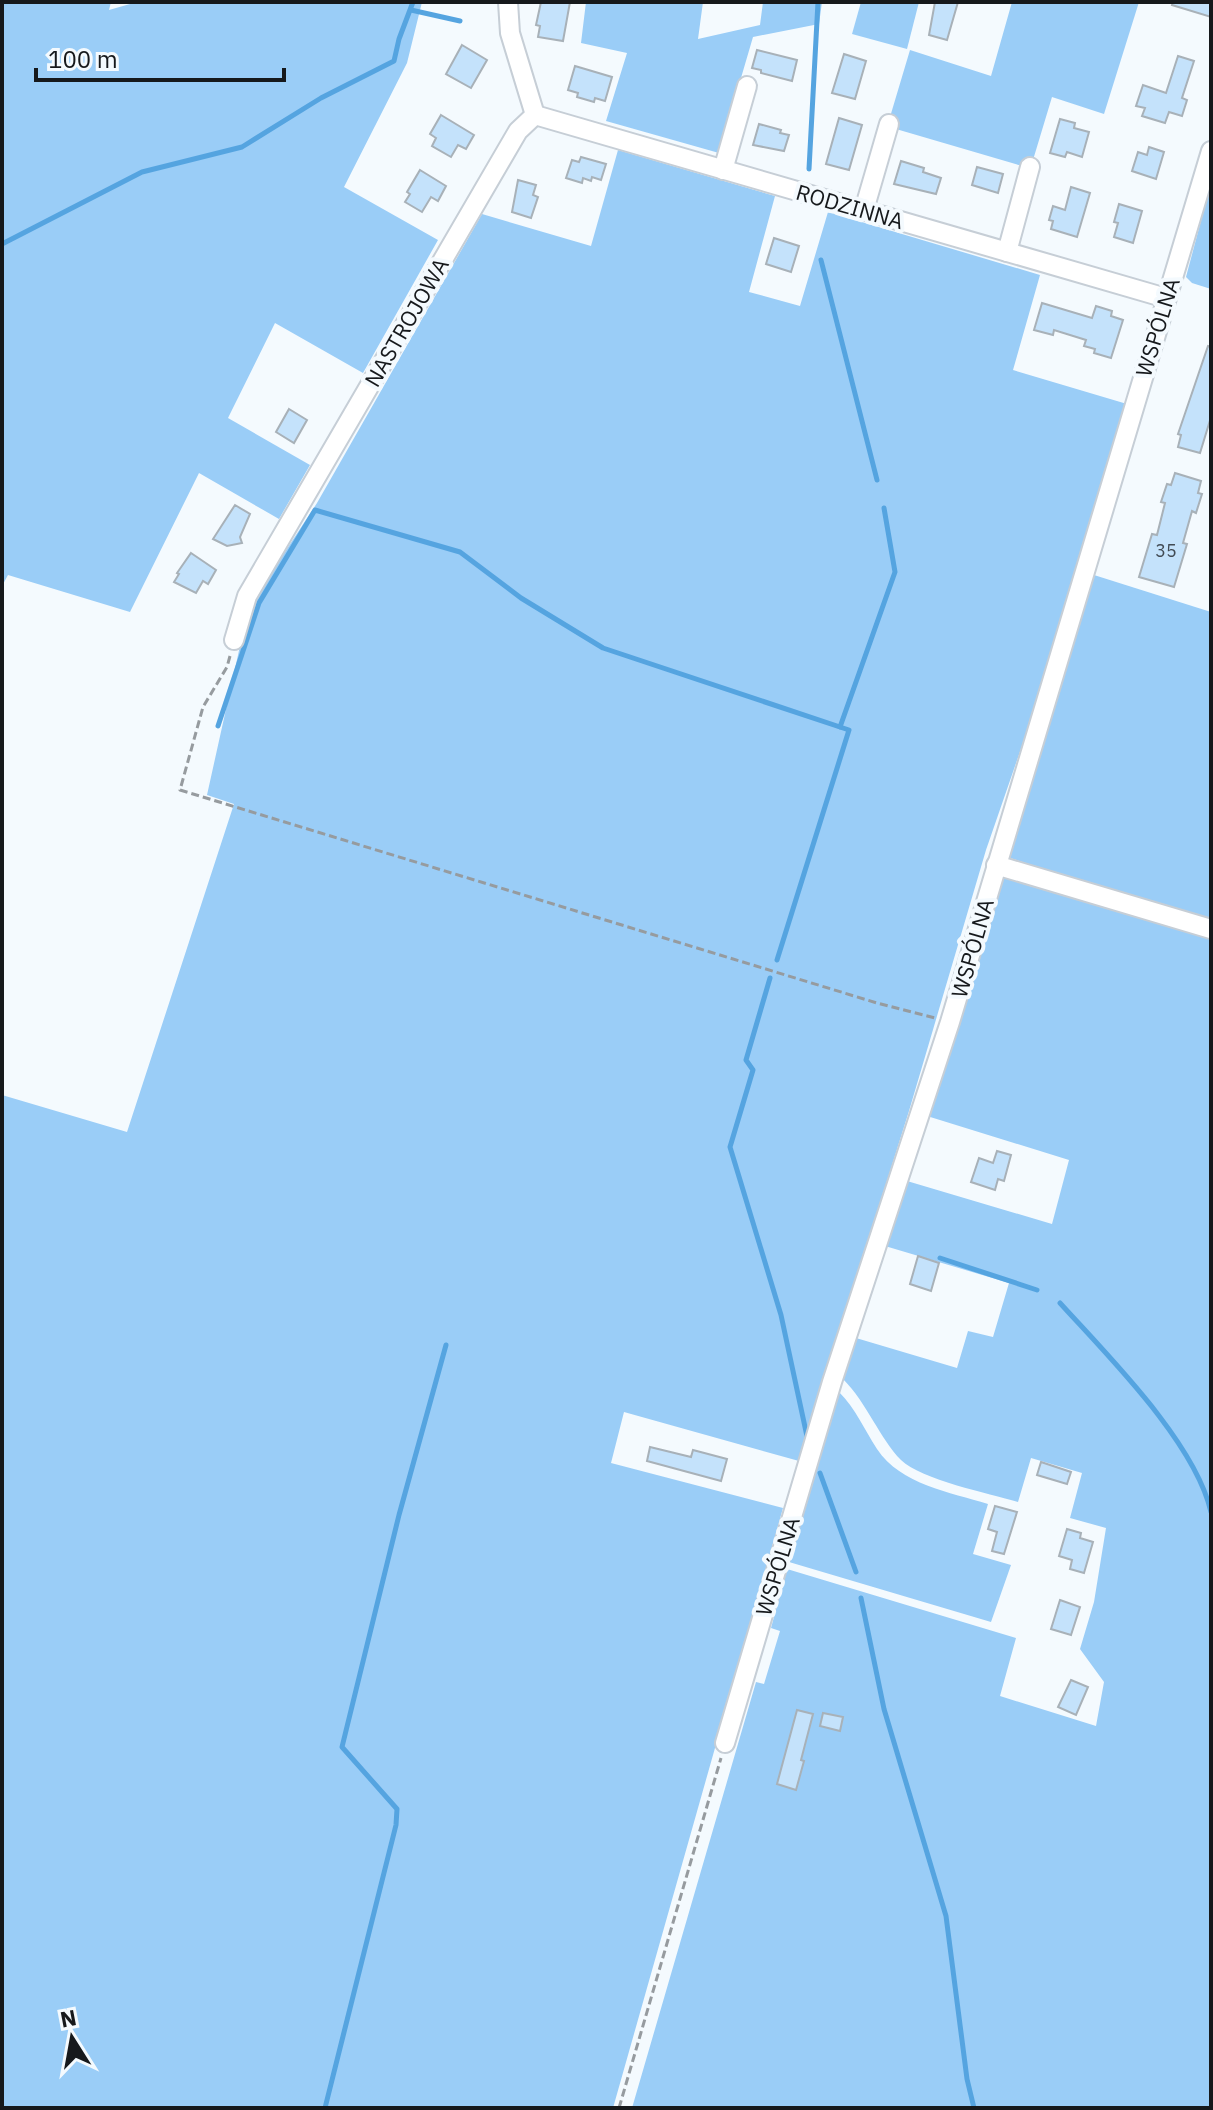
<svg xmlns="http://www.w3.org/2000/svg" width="1213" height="2110" font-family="'IBM Plex Sans',sans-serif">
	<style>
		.green { fill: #9acdf7 }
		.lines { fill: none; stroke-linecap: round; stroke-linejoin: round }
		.stream { stroke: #55a4e0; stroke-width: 5 }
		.building { fill: #c4e2fb; stroke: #a8b1b8; stroke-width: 2 }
		.minor-casing { stroke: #c6ced6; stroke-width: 22 }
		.path { stroke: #969b9f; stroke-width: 3; stroke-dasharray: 8 4; stroke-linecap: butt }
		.minor { stroke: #fff; stroke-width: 18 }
		.labels { text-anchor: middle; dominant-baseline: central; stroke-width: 8; stroke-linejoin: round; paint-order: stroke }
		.number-label { font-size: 18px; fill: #424b54 }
		.street-label { font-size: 22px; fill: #16191c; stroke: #f4fafe }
	</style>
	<rect width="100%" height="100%" fill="#f4fafe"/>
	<g class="green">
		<polygon points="2,2 111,2 109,10 137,2 422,2 407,63 344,187 438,240 363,373 275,323 228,418 310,465 279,519 199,473 130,612 8,575 2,586"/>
		<polygon points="586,2 703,2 698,39 760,25 763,2 822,2 819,24 753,37 719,153 606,121 627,53 581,43"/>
		<polygon points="861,2 919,2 907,49 852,34"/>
		<polygon points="1012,2 1139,2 1104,114 1052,97 1033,160 1022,166 896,129 890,117 910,50 991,76"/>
		<polygon points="618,150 775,196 749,292 800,306 828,212 1040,275 1013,370 1127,404 1033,714 986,850 909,1111 799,1461 624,1412 611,1463 783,1508 613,2108 2,2108 2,1095 127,1132 234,804 207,795 240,646 254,599 317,503 482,214 591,246"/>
		<polygon points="1211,183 1211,289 1192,283 1186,277"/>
		<polygon points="1094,575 1211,612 1211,922 1010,858"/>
		<path d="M1004,876L1211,937V2108H632L756,1682L764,1684L780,1631L771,1628L787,1569L1016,1638L1000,1696L1096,1726L1104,1682L1080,1649L1094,1602L1106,1528L1070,1518L1082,1473L1031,1458L1018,1502C988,1493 922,1480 901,1460C880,1439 867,1403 843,1379L856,1338L957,1368L968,1331L993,1337L1009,1283L885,1246L907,1181L1052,1224L1069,1160L927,1116Z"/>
		<path d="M839,1392C856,1409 864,1429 877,1449C901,1485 950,1492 988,1504L973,1554L1011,1565L991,1622L789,1562Z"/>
	</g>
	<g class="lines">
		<g class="stream">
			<polyline points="411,10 460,21"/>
			<polyline points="809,169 818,2"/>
			<polyline points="2,244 142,172 242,147 321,98 394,61 399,39 413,2"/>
			<polyline points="821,260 877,480"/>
			<polyline points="218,726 259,603 315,510 460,552 521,598 603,648 849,730 777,960"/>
			<polyline points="840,727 895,572 884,508"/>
			<polyline points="770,978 746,1060 753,1070 730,1147 781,1315 808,1441"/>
			<polyline points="940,1258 1037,1290"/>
			<path d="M1060,1303C1108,1356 1195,1442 1211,1512"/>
			<polyline points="820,1473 856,1572"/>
			<polyline points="861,1598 884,1709 946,1916 967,2079 974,2108"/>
			<polyline points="325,2108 396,1825 397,1809 342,1747 399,1515 446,1345"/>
		</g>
	</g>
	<g class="building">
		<polygon points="541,2 570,2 563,41 538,37 540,26 536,25"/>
		<polygon points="935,2 958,2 947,40 929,35"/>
		<polygon points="1173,2 1211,2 1211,17 1172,5"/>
		<polygon points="462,45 487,60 471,88 446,74"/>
		<polygon points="757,50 797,60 792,81 761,73 761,70 752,68"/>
		<polygon points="844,54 866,61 855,99 832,93"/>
		<polygon points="1178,56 1194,61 1182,98 1187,100 1182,116 1169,112 1165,123 1142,116 1145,108 1136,106 1143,85 1166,93"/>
		<polygon points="575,66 612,77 605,101 595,98 594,102 577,97 578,93 568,90"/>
		<polygon points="441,115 474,135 466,149 458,145 451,157 432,146 436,138 430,134"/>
		<polygon points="839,118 862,125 849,170 826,164"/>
		<polygon points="1060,119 1075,123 1074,128 1089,132 1082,157 1067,152 1065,157 1050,153"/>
		<polygon points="759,124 781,130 780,133 789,135 784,151 753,145"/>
		<polygon points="1149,147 1164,152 1156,179 1132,171 1138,152 1147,155"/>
		<polygon points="581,157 606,164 601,180 592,177 591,181 583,178 582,183 566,178 572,160 579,162"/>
		<polygon points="901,161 924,168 923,172 941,178 936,194 894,184"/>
		<polygon points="977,167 1003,174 998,193 972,185"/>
		<polygon points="420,170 446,186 438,201 431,197 422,212 405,202 410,194 407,192"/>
		<polygon points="518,180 536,185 533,195 538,197 531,218 512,212"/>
		<polygon points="1071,187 1090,193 1077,237 1051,229 1053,221 1049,220 1053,206 1065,210"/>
		<polygon points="1119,204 1142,211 1133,243 1114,237 1118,223 1114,222"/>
		<polygon points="774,238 799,246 791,272 766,264"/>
		<polygon points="1042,303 1092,318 1096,306 1112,311 1111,316 1123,320 1111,358 1094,353 1095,349 1084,346 1086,340 1054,330 1053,335 1034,330"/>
		<polygon points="1208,346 1211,347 1211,417 1200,453 1178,447 1181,435 1178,434"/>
		<polygon points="289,409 307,420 294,443 276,432"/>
		<polygon points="1175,473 1201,481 1198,493 1202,494 1196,513 1192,511 1183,543 1187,544 1174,587 1139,577 1152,534 1157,535 1165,503 1161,502 1167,484 1171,485"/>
		<polygon points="235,505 250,514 240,537 242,543 227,546 213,539"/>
		<polygon points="191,553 216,570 208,584 203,581 196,593 174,582 179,574 177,573"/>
		<polygon points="997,1151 1011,1155 1004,1181 998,1179 995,1190 971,1182 979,1158 993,1163"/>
		<polygon points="918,1256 939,1263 931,1291 910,1284"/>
		<polygon points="650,1447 691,1457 693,1450 727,1459 721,1481 647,1461"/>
		<polygon points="1041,1462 1071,1472 1067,1484 1037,1475"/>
		<polygon points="995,1506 1017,1512 1004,1554 992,1551 997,1532 988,1529"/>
		<polygon points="1067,1529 1081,1533 1080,1538 1093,1542 1084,1573 1070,1569 1072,1560 1059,1556"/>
		<polygon points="1060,1600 1080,1607 1071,1635 1051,1629"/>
		<polygon points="1071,1680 1088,1687 1076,1715 1058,1707"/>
		<polygon points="797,1710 813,1714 801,1760 804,1761 796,1790 777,1784"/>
		<polygon points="823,1713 843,1717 840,1731 820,1726"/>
	</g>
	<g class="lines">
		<g class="minor-casing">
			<g id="minor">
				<polyline points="508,2 510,33 535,115"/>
				<polyline points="535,115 1166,298"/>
				<polyline points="723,170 747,86"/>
				<polyline points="864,210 889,124"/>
				<polyline points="1007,252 1030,167"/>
				<polyline points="234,640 247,596 518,131 535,115"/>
				<polyline points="996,865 1211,929"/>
				<polyline points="725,1743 832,1382 950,1022 1211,151"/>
			</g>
		</g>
		<g class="path">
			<polyline points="230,656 227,667 203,707 180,790 877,1003 935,1018"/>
			<polyline points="619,2108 721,1758"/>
		</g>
		<use href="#minor" class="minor"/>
	</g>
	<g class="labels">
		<g class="number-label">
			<text x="1166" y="550">35</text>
		</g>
		<g class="street-label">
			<text transform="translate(850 206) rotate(16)">RODZINNA</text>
			<text transform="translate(406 322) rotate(-60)">NASTROJOWA</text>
			<text transform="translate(1157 327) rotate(-73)">WSPÓLNA</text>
			<text transform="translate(972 948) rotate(-74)">WSPÓLNA</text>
			<text transform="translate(777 1566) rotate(-73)">WSPÓLNA</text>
		</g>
	</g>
	<rect width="1213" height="2110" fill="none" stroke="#16191c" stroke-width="8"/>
	<g transform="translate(72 2038) rotate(349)" stroke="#f4fafe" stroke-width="6" paint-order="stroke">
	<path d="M0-6L14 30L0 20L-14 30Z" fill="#16191c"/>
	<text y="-12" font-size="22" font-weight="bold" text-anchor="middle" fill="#16191c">N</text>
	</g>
	<path d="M36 68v12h248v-12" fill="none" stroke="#16191c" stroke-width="4"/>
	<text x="48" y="68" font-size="24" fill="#16191c" stroke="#f4fafe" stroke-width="6" paint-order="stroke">100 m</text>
</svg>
